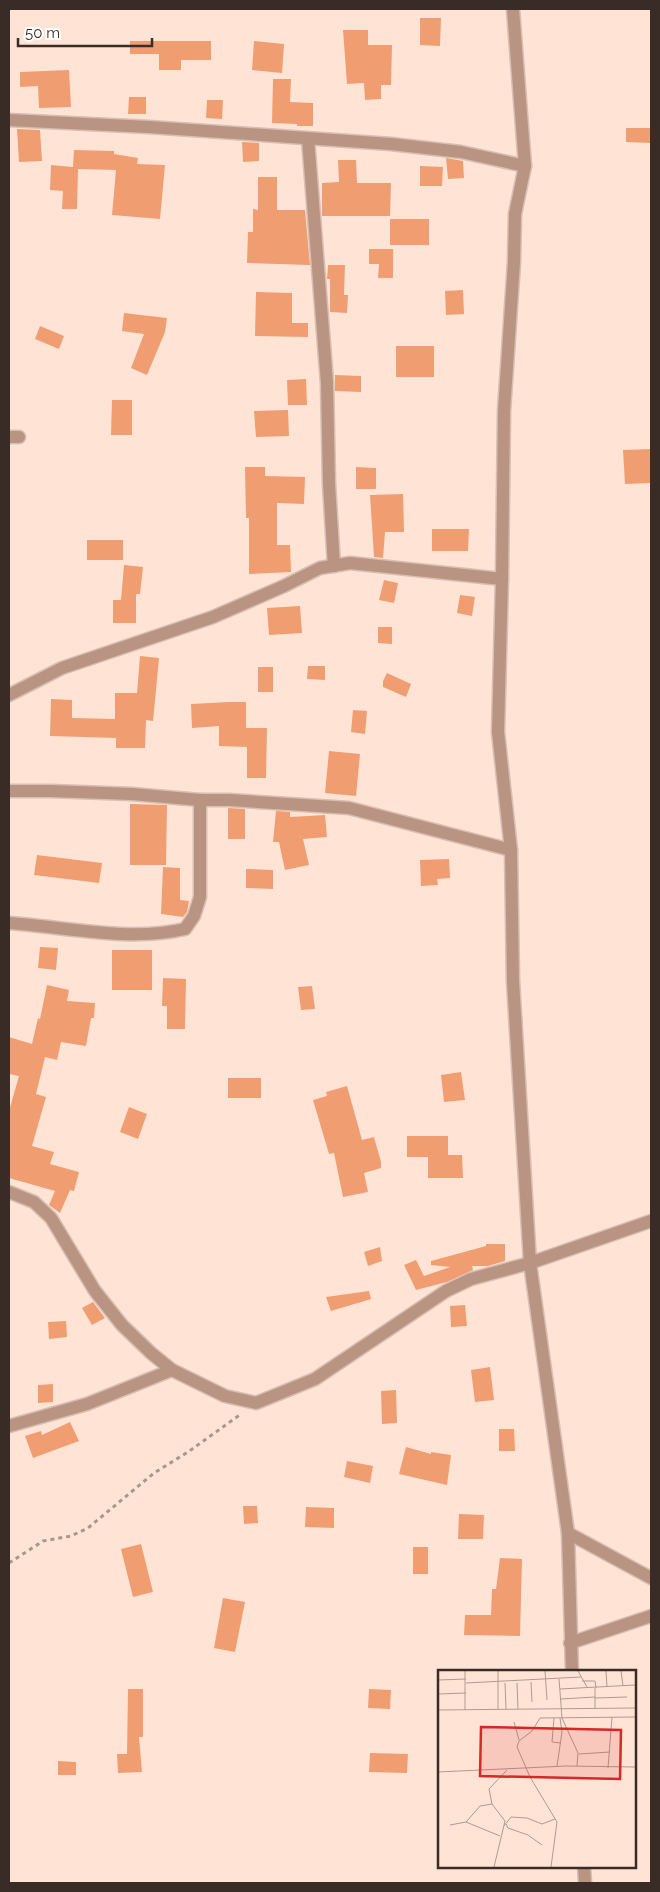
<svg xmlns="http://www.w3.org/2000/svg" width="660" height="1892" font-family="Raleway,sans-serif">
	<style>
		.building { fill: #f09e71 }
		.lines { fill: none; stroke-linecap: round; stroke-linejoin: round }
		.minor-casing { stroke: #d7bfb3; stroke-width: 15 }
		.path { stroke: #ab968c; stroke-width: 3; stroke-dasharray: 4 4; stroke-linecap: butt }
		.minor { stroke: #b99483; stroke-width: 12 }
		.inset-road { fill: none; stroke: #b09a90; stroke-width: 1 }
		.view { fill: #d62828; fill-opacity: 0.15; stroke: #d62828; stroke-width: 2.5 }
		.inset-edge { fill: none; stroke: #392c26; stroke-width: 2.5 }
	</style>
	<rect width="100%" height="100%" fill="#ffe4d6"/>
	<g class="building">
		<polygon points="420,18 441,18 440,46 420,45"/>
		<polygon points="343,30 368,30 368,45 392,45 391,85 381,85 381,99 365,100 364,83 347,84"/>
		<polygon points="130,41 211,41 211,60 181,60 181,70 159,70 159,54 130,54"/>
		<polygon points="254,41 284,44 282,73 252,70"/>
		<polygon points="69,70 71,107 39,108 38,86 20,87 20,72"/>
		<polygon points="273,79 291,79 290,102 313,103 313,126 297,126 297,124 272,123"/>
		<polygon points="129,97 146,97 146,114 128,114"/>
		<polygon points="207,100 223,100 222,119 206,118"/>
		<polygon points="626,128 651,128 651,143 626,142"/>
		<polygon points="17,129 40,130 42,161 19,162"/>
		<polygon points="242,142 259,143 259,161 243,162"/>
		<polygon points="74,150 114,151 114,154 138,158 137,164 165,165 160,219 112,215 116,170 78,169 77,209 62,209 63,191 50,190 51,165 73,167"/>
		<polygon points="446,158 463,161 464,178 448,179"/>
		<polygon points="338,160 356,160 357,183 391,183 390,216 322,216 322,183 339,182"/>
		<polygon points="420,166 443,167 442,186 420,186"/>
		<polygon points="258,177 277,177 277,210 305,210 310,265 247,263 248,232 253,232 253,209 258,210"/>
		<rect x="390" y="219" width="39" height="26"/>
		<polygon points="369,249 393,249 393,278 378,278 379,264 369,264"/>
		<polygon points="328,265 345,265 344,295 348,295 347,313 330,312 330,279 327,279"/>
		<polygon points="463,290 464,314 446,315 445,291"/>
		<polygon points="256,292 292,293 292,323 308,323 308,337 255,336"/>
		<polygon points="124,313 167,318 165,332 147,375 131,368 144,334 122,331"/>
		<polygon points="40,326 64,336 59,349 35,339"/>
		<rect x="396" y="346" width="38" height="31"/>
		<polygon points="335,375 361,376 361,392 335,391"/>
		<polygon points="306,379 307,405 288,405 287,380"/>
		<polygon points="112,400 132,400 132,435 111,435"/>
		<polygon points="288,410 289,436 256,437 254,411"/>
		<polygon points="651,449 651,483 625,484 623,450"/>
		<polygon points="245,467 265,467 265,476 305,477 304,504 277,503 277,545 290,545 291,572 249,574 249,518 246,518"/>
		<polygon points="356,467 376,468 376,489 356,489"/>
		<polygon points="403,494 404,532 385,532 383,558 374,557 370,495"/>
		<polygon points="432,529 469,529 468,551 432,551"/>
		<rect x="87" y="540" width="36" height="20"/>
		<polygon points="124,565 143,567 140,594 136,594 136,623 113,623 113,600 121,600"/>
		<polygon points="384,580 398,583 394,603 379,600"/>
		<polygon points="460,595 475,597 472,616 457,613"/>
		<polygon points="300,606 302,633 269,635 267,608"/>
		<polygon points="378,627 392,627 392,644 378,643"/>
		<polygon points="140,656 159,658 153,721 146,720 145,748 116,748 116,738 50,736 51,699 72,700 72,718 115,719 115,693 137,693"/>
		<polygon points="308,666 325,666 325,680 307,679"/>
		<rect x="258" y="667" width="15" height="25"/>
		<polygon points="387,673 411,684 406,697 383,687 383,681"/>
		<polygon points="229,702 246,702 246,728 267,728 266,778 247,778 247,747 219,746 219,726 192,728 191,704"/>
		<polygon points="353,710 367,711 365,734 351,732"/>
		<polygon points="329,751 360,754 356,796 325,793"/>
		<polygon points="130,804 167,805 166,865 130,865"/>
		<polygon points="228,808 245,809 245,839 228,839"/>
		<polygon points="276,811 290,812 290,817 325,815 327,837 303,839 309,865 285,870 279,842 273,842"/>
		<polygon points="37,855 102,863 99,883 34,875"/>
		<polygon points="449,859 450,878 437,879 438,885 421,886 420,860"/>
		<polygon points="163,867 180,868 180,900 189,901 187,912 183,917 161,914"/>
		<polygon points="246,869 273,870 273,889 246,888"/>
		<polygon points="40,947 58,948 56,970 38,968"/>
		<rect x="112" y="950" width="40" height="40"/>
		<polygon points="163,978 186,979 185,1029 167,1029 167,1006 162,1006"/>
		<polygon points="47,985 69,990 67,1001 95,1003 94,1018 91,1018 86,1046 61,1042 57,1060 45,1057 36,1094 46,1097 32,1146 54,1152 50,1164 79,1172 74,1191 70,1190 60,1213 49,1205 55,1191 9,1178 9,1111 19,1076 9,1074 9,1037 32,1044 38,1018 40,1019"/>
		<polygon points="312,986 315,1009 301,1010 298,987"/>
		<polygon points="461,1072 465,1100 444,1102 441,1075"/>
		<rect x="228" y="1078" width="33" height="20"/>
		<polygon points="347,1086 362,1140 374,1137 381,1162 381,1168 364,1173 368,1192 343,1197 334,1153 329,1154 313,1100 327,1096 326,1092"/>
		<polygon points="129,1107 147,1114 138,1139 120,1132"/>
		<polygon points="407,1136 448,1136 448,1155 462,1155 463,1178 428,1178 428,1157 407,1157"/>
		<polygon points="486,1244 505,1244 505,1261 488,1266 472,1266 473,1270 447,1282 416,1290 404,1265 416,1260 424,1276 450,1267 431,1265 431,1261 486,1246"/>
		<polygon points="380,1247 382,1261 368,1266 364,1252"/>
		<polygon points="369,1291 371,1299 331,1311 326,1297"/>
		<polygon points="93,1302 105,1318 92,1325 82,1308"/>
		<polygon points="465,1305 467,1326 451,1327 450,1306"/>
		<polygon points="66,1321 67,1337 49,1339 48,1322"/>
		<polygon points="490,1367 494,1400 475,1402 471,1370"/>
		<polygon points="53,1384 53,1402 38,1403 38,1385"/>
		<polygon points="396,1390 397,1423 382,1424 381,1391"/>
		<polygon points="70,1422 79,1441 33,1458 25,1436 41,1431 42,1435"/>
		<polygon points="499,1429 514,1429 515,1451 499,1451"/>
		<polygon points="406,1447 431,1454 431,1452 451,1455 447,1485 399,1474"/>
		<polygon points="347,1461 373,1466 370,1483 344,1477"/>
		<polygon points="243,1506 257,1506 258,1523 244,1524"/>
		<polygon points="306,1507 334,1508 334,1528 305,1527"/>
		<polygon points="459,1514 484,1515 483,1539 458,1539"/>
		<polygon points="141,1544 153,1592 133,1597 121,1549"/>
		<rect x="413" y="1547" width="15" height="27"/>
		<polygon points="500,1558 522,1559 520,1636 464,1635 465,1615 491,1615 492,1589 496,1589"/>
		<polygon points="223,1598 245,1602 235,1652 214,1648"/>
		<polygon points="128,1689 143,1689 143,1737 139,1737 142,1772 118,1773 117,1754 127,1754"/>
		<polygon points="369,1689 391,1690 390,1709 368,1708"/>
		<polygon points="370,1753 408,1754 407,1773 369,1772"/>
		<polygon points="58,1761 76,1762 76,1775 58,1775"/>
	</g>
	<g class="lines">
		<g class="minor-casing">
			<g id="minor">
				<polyline points="513,9 525,166 515,214 514,262 504,411 502,579 498,732 511,850 513,981 530,1263 568,1533 572,1671"/>
				<polyline points="9,120 149,127 391,144 461,152 525,166"/>
				<polyline points="308,139 327,383 329,484 334,566"/>
				<polyline points="9,437 19,437"/>
				<polyline points="9,695 62,668 213,617 284,586 320,568 350,563 502,579"/>
				<polyline points="9,791 51,791 132,794 200,800 229,800 349,808 511,850"/>
				<path d="M9,923C66,927 129,942 185,929L194,916L200,897V800"/>
				<polyline points="9,1192 34,1202 51,1218 95,1291 122,1325 151,1353 172,1370 225,1396 256,1403 315,1379 446,1291 471,1279 530,1263 651,1221"/>
				<polyline points="9,1426 87,1404 172,1370"/>
				<polyline points="568,1533 651,1578"/>
				<polyline points="570,1643 651,1616"/>
				<polyline points="584,1866 585,1883"/>
			</g>
		</g>
		<polyline class="path" points="9,1563 43,1541 71,1536 88,1528 154,1473 188,1452 241,1414"/>
		<use href="#minor" class="minor"/>
	</g>
	<g transform="translate(438 1670)">
		<rect width="198" height="198" fill="#ffe4d6"/>
		<path class="inset-road" d="M27,1V40M60,1V39M107,1L109,30M140,1L149,17M168,1L169,17M183,1L185,16M121,9L124,48L140,83L139,96M0,10L28,9M144,11H157L158,18M93,12L94,32M28,13L143,7M67,13L68,39M79,13L80,39M157,18V39M122,19L197,15M0,24L28,23M157,28L189,27M123,29L157,27M0,40L197,38M116,48L114,72L123,73M76,52L81,70M141,84L172,82M119,96L124,62L122,48M170,98L174,47M0,102L128,96L197,97M54,134L51,119L69,100M28,152L62,166M68,154L70,158L90,165L104,175M12,155L28,152L42,136L54,134L67,151L56,197M66,156L73,147L89,148L104,154L117,149M113,197L119,152L92,107L79,77L81,71L94,61L102,48L197,47"/>
		<path class="view" d="M43,57L183,60L182,109L42,106Z"/>
		<rect width="198" height="198" class="inset-edge"/>
	</g>
	<rect width="660" height="1892" fill="none" stroke="#392c26" stroke-width="20"/>
	<path d="M18 38v8h134v-8" fill="none" stroke="#392c26" stroke-width="2.5"/>
	<text x="25" y="38" font-size="15" fill="#392c26" stroke="#ffffff" stroke-width="4" paint-order="stroke">50 m</text>
</svg>
